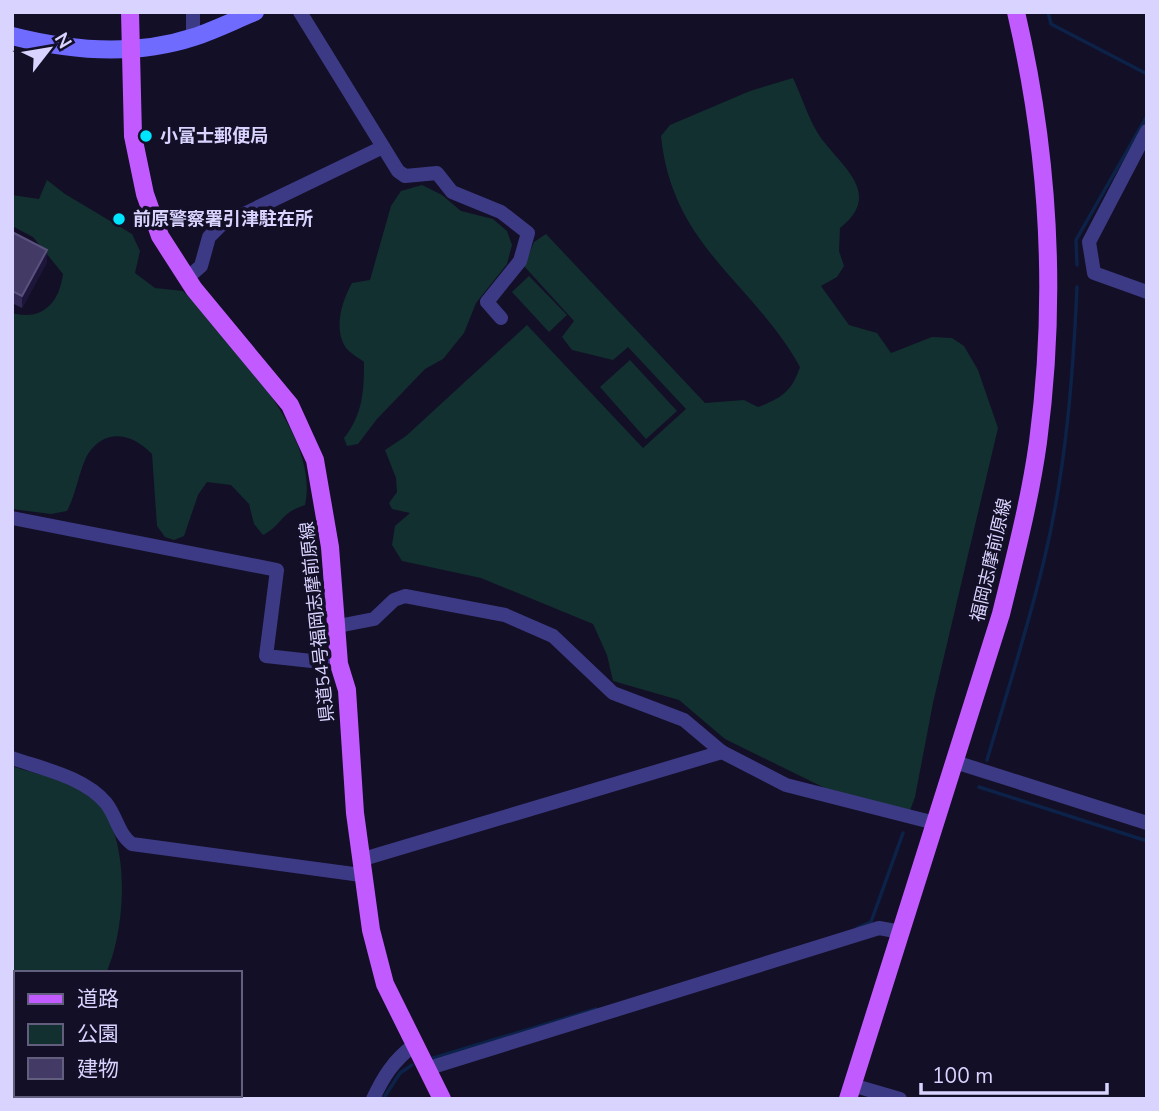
<svg xmlns="http://www.w3.org/2000/svg" width="1159" height="1111" font-family="'Nunito Sans','Noto Sans JP',sans-serif">
	<style>
		.green { fill: #12302f }
		.lines { fill: none; stroke-linecap: round; stroke-linejoin: round }
		.stream { stroke: #0c2248; stroke-width: 3.5 }
		.minor { stroke: #3d3a85; stroke-width: 14 }
		.secondary { stroke: #6f6bff; stroke-width: 18 }
		.primary { stroke: #c25bff; stroke-width: 18 }
		.wall { fill: #312854 }
		.shaded-wall { fill: #1d163a }
		.building { fill: #433a66; stroke: #5a527e; stroke-width: 2 }
		.poi-dot { fill: #00e5ff; stroke: #130f26; stroke-width: 2.5 }
		.labels { text-anchor: middle; dominant-baseline: central; stroke-width: 7; stroke-linejoin: round; paint-order: stroke }
		.poi-label { font-size: 18px; font-weight: bold; fill: #d9d4ff; stroke: #130f26; text-anchor: start }
		.street-label { font-size: 18px; fill: #d9d4ff; stroke: #130f26 }
	</style>
	<rect width="100%" height="100%" fill="#130f26"/>
	<g class="green">
		<path d="M793,78C802,97 809,121 821,138C843,168 883,194 840,228L839,251L844,266L837,277L821,286L849,325L877,333L891,353L932,337L952,338L964,346L978,370L998,428L933,703L915,797L909,813L841,796L725,739L679,700L613,681L607,655L593,624L481,578L402,561L392,545L395,526L410,513L392,509L389,503L397,492L396,478L385,450L406,436L527,325L643,448L686,409L628,347L613,360L572,350L562,337L574,321L524,266L534,242L546,234L705,403L744,400L758,407C782,398 792,391 800,367C753,282 672,247 661,136L670,125L750,91Z"/>
		<path d="M47,180L65,194L132,234L140,251L135,273L155,288L183,291C228,340 321,434 305,505C278,514 284,524 263,535L254,524L249,504L231,485L207,482L198,495L184,536L174,540L165,537L157,526L152,454C133,434 106,427 88,454C80,467 76,495 67,511L51,514L12,509V313C43,321 59,303 63,274L33,237L12,226V195L39,199Z"/>
		<path d="M422,185L442,195L461,211L493,219L507,231L512,245L507,264L476,303L464,333L443,359L425,369L377,419L358,444L347,446L344,438C363,415 364,390 364,362C359,358 350,353 346,348C333,328 342,301 352,283L370,280L391,206L401,191Z"/>
		<polygon points="529,276 567,315 549,332 512,292"/>
		<polygon points="630,360 677,411 646,439 600,387"/>
		<path d="M12,766C35,774 64,779 84,791C134,820 127,928 106,973H16V1095H44L42,1099H12Z"/>
	</g>
	<g class="lines">
		<g class="stream">
			<polyline points="1048,12 1051,24 1147,74"/>
			<polyline points="1077,265 1076,240 1147,116"/>
			<path d="M987,760C1007,692 1029,625 1045,556C1066,467 1073,377 1077,287"/>
			<polyline points="979,787 1147,841"/>
			<polyline points="857,928 871,922 903,833"/>
			<polyline points="430,1059 596,1009"/>
			<polyline points="383,1099 400,1073 412,1065"/>
		</g>
		<g class="minor">
			<polyline points="300,12 398,171 405,176 437,173 452,192 501,212 528,233 520,261 487,302 501,318"/>
			<polyline points="193,37 193,12"/>
			<polyline points="1147,131 1089,242 1094,273 1147,292"/>
			<polyline points="186,279 201,266 209,237 221,225 383,147"/>
			<polyline points="12,518 277,570 266,656 339,664"/>
			<polyline points="338,626 374,619 394,600 405,596 505,615 553,636 613,693 684,720 722,752 786,785 935,823"/>
			<path d="M12,758C43,769 84,777 106,803C117,817 118,834 132,844L361,875"/>
			<polyline points="955,762 1147,823"/>
			<polyline points="360,860 722,752"/>
			<polyline points="426,1069 879,928 901,932"/>
			<polyline points="852,1085 900,1099"/>
			<path d="M373,1099C383,1077 394,1060 413,1046"/>
		</g>
		<path class="secondary" d="M12,36C71,51 136,56 194,37C215,30 235,20 255,12"/>
		<g class="primary">
			<polyline points="130,12 133,136 145,194 160,236 194,289 290,405 315,460 330,547 339,664 347,690 355,813 371,930 385,984 442,1099"/>
			<path d="M848,1099L1001,614C1015,557 1030,500 1038,442C1057,299 1049,153 1016,12"/>
		</g>
	</g>
	<polygon class="wall" points="12,232 47,262 22,308 12,303"/>
	<polygon class="shaded-wall" points="47,250 47,262 22,308 22,296"/>
	<polygon class="building" points="12,232 47,250 22,296 12,291"/>
	<g class="poi-dot">
		<circle cx="146" cy="136" r="7"/>
		<circle cx="119" cy="219" r="7"/>
	</g>
	<g class="labels">
		<g class="poi-label">
			<text x="160" y="136">小富士郵便局</text>
			<text x="133" y="219">前原警察署引津駐在所</text>
		</g>
		<g class="street-label">
			<text transform="translate(991 560) rotate(-77)">福岡志摩前原線</text>
			<text transform="translate(317 622) rotate(-96)">県道54号福岡志摩前原線</text>
		</g>
	</g>
	<rect width="1159" height="1111" fill="none" stroke="#d9d4ff" stroke-width="28"/>
	<rect x="14" y="971" width="228" height="126" fill="#130f26" stroke="#625e7d" stroke-width="2"/>
	<rect x="28" y="994" width="35" height="10" fill="#c25bff" stroke="#625e7d" stroke-width="2"/>
	<text x="77" y="1006" font-size="21" fill="#d9d4ff">道路</text>
	<rect x="28" y="1024" width="35" height="21" fill="#12302f" stroke="#625e7d" stroke-width="2"/>
	<text x="77" y="1041" font-size="21" fill="#d9d4ff">公園</text>
	<rect x="28" y="1058" width="35" height="21" fill="#433a66" stroke="#625e7d" stroke-width="2"/>
	<text x="77" y="1076" font-size="21" fill="#d9d4ff">建物</text>
	<g transform="translate(49 49) rotate(59)" stroke="#130f26" stroke-width="5" paint-order="stroke">
	<path d="M0-5L12 26L0 18L-12 26Z" fill="#d9d4ff"/>
	<text y="-10" font-size="19" font-weight="bold" text-anchor="middle" fill="#d9d4ff">N</text>
	</g>
	<path d="M921 1083v10h186v-10" fill="none" stroke="#d9d4ff" stroke-width="3.5"/>
	<text x="932" y="1083" font-size="21" fill="#d9d4ff" stroke="#130f26" stroke-width="5" paint-order="stroke">100 m</text>
</svg>
